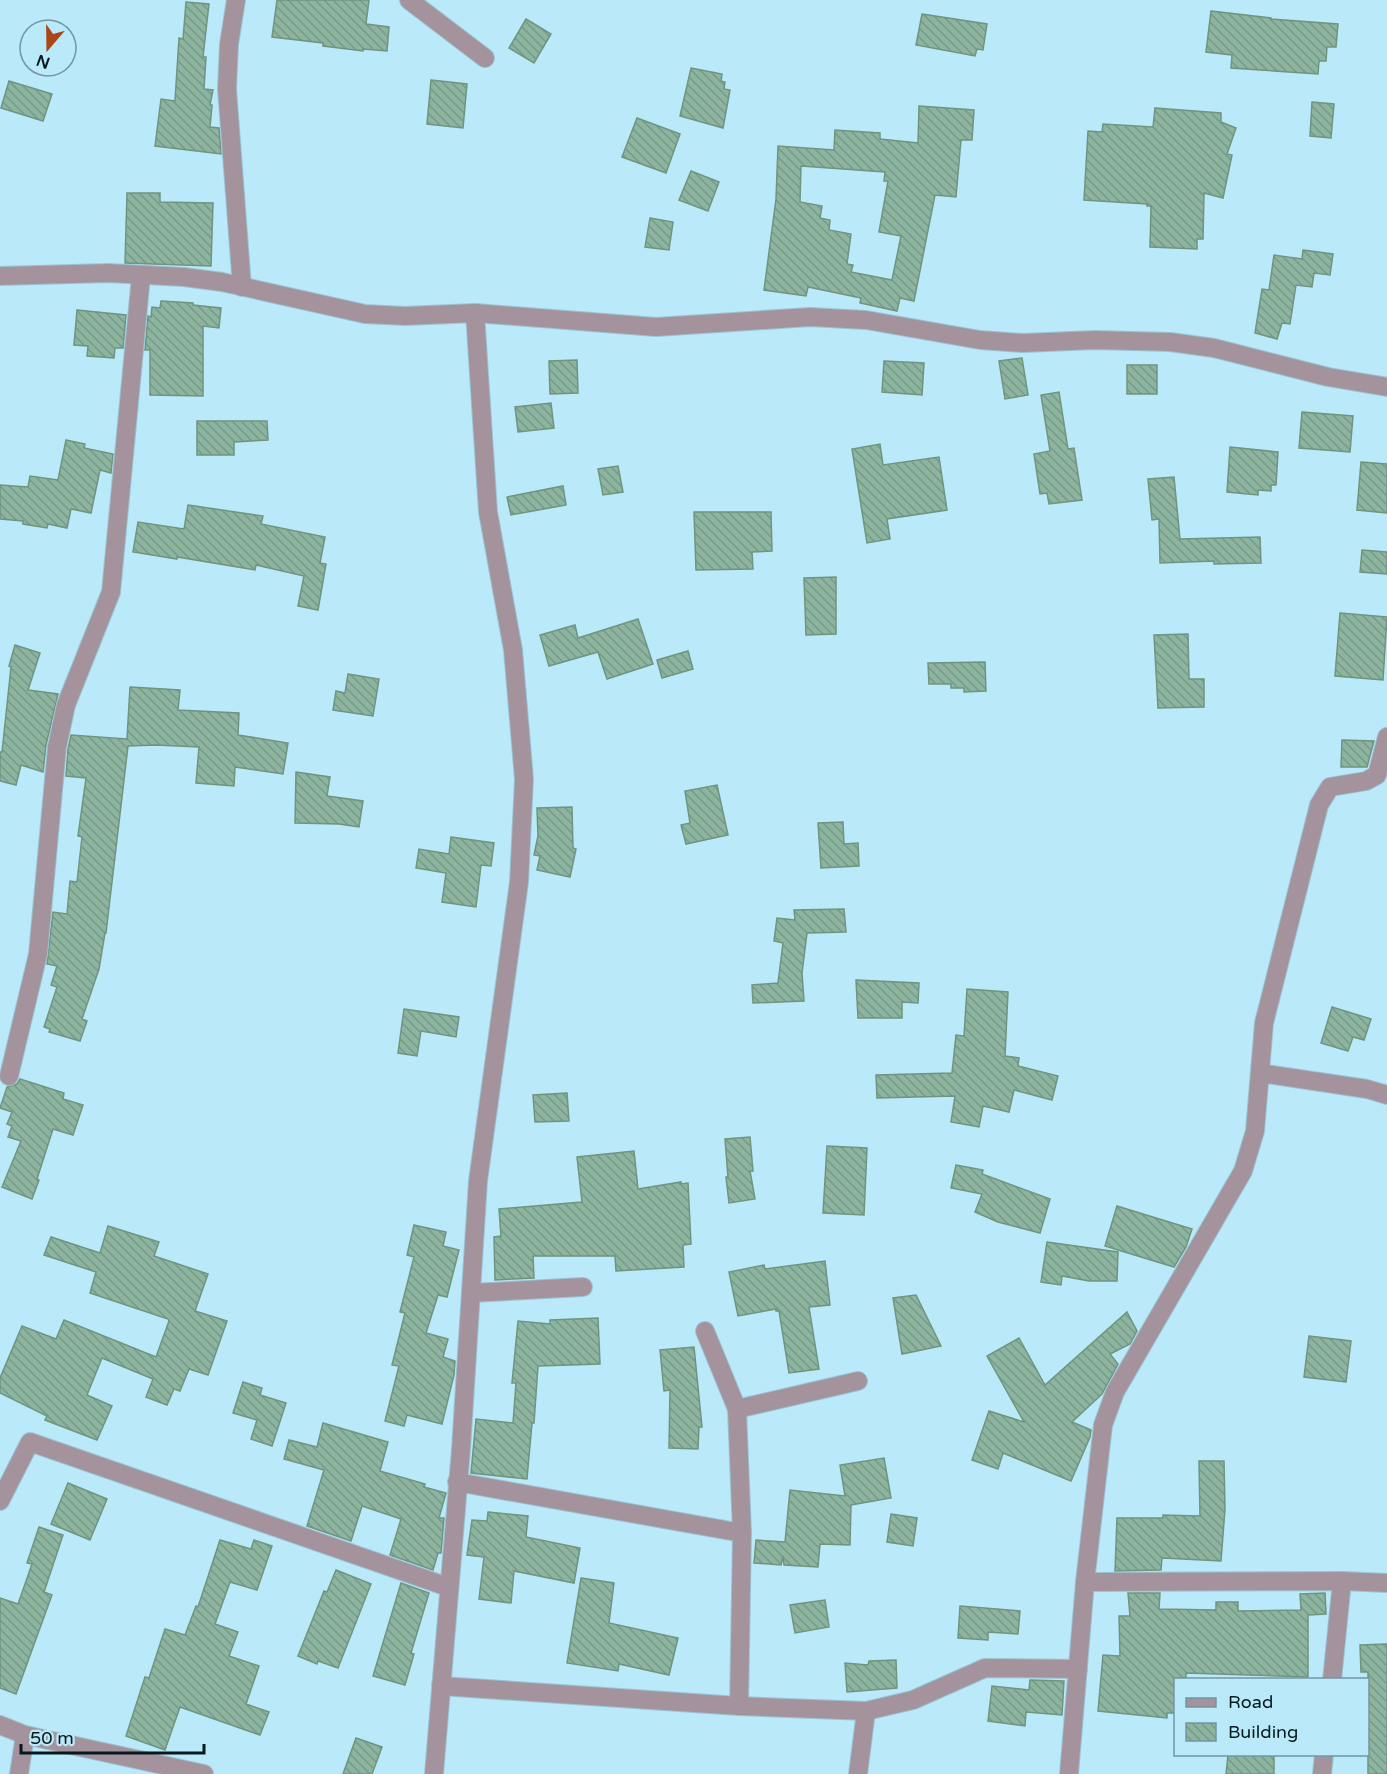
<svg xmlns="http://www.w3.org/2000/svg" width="1387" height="1774" font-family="'Varela Round',sans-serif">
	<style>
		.building { fill: url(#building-back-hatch); stroke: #6d9580; stroke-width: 1.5; fill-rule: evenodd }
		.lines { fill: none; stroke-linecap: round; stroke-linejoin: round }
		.minor-casing { stroke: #9ac4d3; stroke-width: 20 }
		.minor { stroke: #a4939d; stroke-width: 18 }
	</style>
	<defs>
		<pattern id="building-back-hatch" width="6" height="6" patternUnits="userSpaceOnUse" patternTransform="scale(1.5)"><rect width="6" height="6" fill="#8cb49f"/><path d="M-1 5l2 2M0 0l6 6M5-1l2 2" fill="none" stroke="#779a88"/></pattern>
	</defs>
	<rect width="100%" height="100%" fill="#bae9fa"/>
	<g class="building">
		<polygon points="277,0 369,0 366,24 389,27 387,51 363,49 363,51 323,46 323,43 272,37"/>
		<polygon points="186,2 209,4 203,57 206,57 204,89 213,90 210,105 212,105 210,127 219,128 221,154 155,146 161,99 175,101 179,38 183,39"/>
		<polygon points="1211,11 1271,18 1271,19 1338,24 1336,47 1327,47 1326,61 1319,61 1318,74 1231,68 1232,55 1206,52"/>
		<polygon points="922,14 987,24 983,50 977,49 975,56 916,45"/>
		<polygon points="526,19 551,34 534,63 509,48"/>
		<polygon points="691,68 722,74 721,81 725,82 724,89 730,90 723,128 680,116"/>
		<polygon points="431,80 467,84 463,128 427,124"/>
		<polygon points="9,81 52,94 43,121 1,108"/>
		<polygon points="1312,102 1334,104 1331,138 1310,136"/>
		<path d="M919,106L974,110L972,140H961L956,197L935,195L914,301L900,298L897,311L860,303L861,298L808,287L806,296L764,290L776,199L778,146L834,150L835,130L880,133V139L918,143ZM801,166L885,172L884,181H888L879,232L901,236L892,280L851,272L853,265L847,264L851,234L829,230L830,220L820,218L822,206L800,202Z"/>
		<polygon points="1155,108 1221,113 1221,122 1236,128 1227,154 1232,155 1223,198 1204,193 1203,239 1197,239 1197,249 1150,247 1151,206 1147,206 1147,204 1084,200 1088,131 1102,132 1103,124 1153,127"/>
		<polygon points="637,118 680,134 666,173 622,157"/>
		<polygon points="691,171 719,182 708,211 679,200"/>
		<polygon points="127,193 160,193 160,202 213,203 211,266 125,263"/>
		<polygon points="650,218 673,222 669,250 645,247"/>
		<polygon points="1303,250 1333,254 1330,275 1314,273 1312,287 1296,285 1290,324 1282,323 1277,339 1255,333 1262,289 1269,290 1274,255 1302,259"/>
		<polygon points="161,301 193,303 193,305 221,308 219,328 203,326 203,396 150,395 150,350 145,350 148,316 151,317 152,307 160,308"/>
		<polygon points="77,310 126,315 123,348 115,348 114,358 87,356 88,346 74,345"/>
		<polygon points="1022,358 1028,395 1005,399 999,361"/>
		<polygon points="577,360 578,393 550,394 549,361"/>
		<polygon points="884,361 924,363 922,395 882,392"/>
		<rect x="1127" y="365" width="30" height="29"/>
		<polygon points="1059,392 1068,449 1074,448 1082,500 1049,504 1047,493 1040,494 1034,454 1050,451 1041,395"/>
		<polygon points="551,403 554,428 518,432 515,407"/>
		<polygon points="1302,412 1353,416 1350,452 1299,448"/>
		<polygon points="197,421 267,421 268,440 234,442 234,455 197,455"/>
		<polygon points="66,440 85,444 84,448 113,454 111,473 100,470 91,513 71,509 67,528 48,524 47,528 23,524 23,521 0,519 0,485 28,487 30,476 58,480"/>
		<polygon points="880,444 883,465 939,457 947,510 887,519 890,539 867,543 852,449"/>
		<polygon points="1230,447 1278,452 1276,485 1271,485 1271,491 1258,490 1258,495 1227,492"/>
		<polygon points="1361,462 1387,464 1387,513 1357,510"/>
		<polygon points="618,466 623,492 603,495 598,469"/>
		<polygon points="1174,477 1180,539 1260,537 1261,563 1214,564 1214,561 1160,563 1159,519 1152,520 1148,479"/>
		<polygon points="563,486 566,505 511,515 507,497"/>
		<polygon points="188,505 263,516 261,524 325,537 320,563 326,564 318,610 298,606 304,576 256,565 255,570 177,557 177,559 133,552 138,522 184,529"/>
		<polygon points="694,512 771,512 772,551 752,552 753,569 696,570"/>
		<polygon points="1362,550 1387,552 1387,574 1360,572"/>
		<polygon points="836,577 836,634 806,635 804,578"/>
		<polygon points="1340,613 1387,617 1383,680 1335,676"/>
		<polygon points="638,619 653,664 607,679 598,652 549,666 540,635 575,625 578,638"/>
		<polygon points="1188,634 1189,679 1204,679 1204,707 1158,708 1154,635"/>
		<polygon points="15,645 40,653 28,690 58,694 46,745 43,772 21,765 16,785 0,781 0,752 2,752 11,667 9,666"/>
		<polygon points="688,651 693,669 662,678 657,660"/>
		<polygon points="985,662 986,691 964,692 964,688 951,688 951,684 929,684 928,663"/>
		<polygon points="348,674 379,679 373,716 333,710 336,691 345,693"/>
		<polygon points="130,687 180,690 178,710 239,713 238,735 288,743 283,774 235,767 234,786 196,783 199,747 156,745 128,746 106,933 105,933 99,969 82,1019 87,1021 80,1041 49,1032 50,1029 44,1027 57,987 51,985 57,966 47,964 53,912 67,914 70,881 77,882 82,837 78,836 86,778 66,776 68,749 71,735 127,739"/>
		<polygon points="1342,740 1374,741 1367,767 1341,767"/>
		<polygon points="296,772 330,777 327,796 363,801 359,827 339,824 295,823"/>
		<polygon points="717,785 728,835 686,844 681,825 690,823 685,791"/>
		<polygon points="572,807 573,848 576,849 570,877 537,870 540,856 534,855 538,836 537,808"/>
		<polygon points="843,822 844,844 858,843 859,866 821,868 818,823"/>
		<polygon points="451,837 494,843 491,866 481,865 476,907 442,902 446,873 416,868 419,849 449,854"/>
		<polygon points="844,909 846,932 807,933 802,973 804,1001 753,1003 752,985 778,983 783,943 774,941 777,918 795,920 794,910"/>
		<polygon points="856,980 919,983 918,1003 902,1002 902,1018 858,1018"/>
		<polygon points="967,989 1008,992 1005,1056 1019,1058 1018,1066 1058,1076 1052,1100 1014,1090 1009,1112 983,1106 979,1127 951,1122 955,1096 877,1098 876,1075 952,1073 956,1035 964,1036"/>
		<polygon points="1332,1007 1371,1019 1364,1040 1353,1037 1348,1051 1321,1043"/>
		<polygon points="404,1009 459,1017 456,1037 421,1031 417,1056 398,1053"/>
		<polygon points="20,1079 64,1093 63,1099 83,1105 73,1135 53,1129 37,1179 39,1180 32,1199 2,1187 21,1141 8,1137 12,1126 7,1124 12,1112 0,1108 7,1087 17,1084"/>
		<polygon points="567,1093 569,1121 535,1122 533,1095"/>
		<polygon points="750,1137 753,1171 750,1171 755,1199 729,1203 726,1177 728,1177 725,1139"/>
		<polygon points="827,1146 867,1148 864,1215 823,1213"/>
		<polygon points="634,1151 638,1189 681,1182 681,1184 688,1183 691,1244 683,1245 684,1267 616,1271 615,1256 533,1256 534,1278 495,1280 494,1237 501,1236 499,1209 582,1202 577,1157"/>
		<polygon points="956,1165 983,1170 982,1174 1050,1199 1040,1233 998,1222 975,1212 982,1194 951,1188"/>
		<polygon points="1117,1206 1192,1229 1186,1247 1174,1267 1105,1246"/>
		<polygon points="414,1225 446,1232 443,1246 459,1250 447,1297 438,1295 426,1333 448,1339 443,1357 455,1361 454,1375 442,1424 407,1415 404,1426 385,1421 399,1366 392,1365 405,1313 400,1312 414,1257 407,1255"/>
		<polygon points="108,1226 159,1242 154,1256 208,1274 195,1311 227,1321 208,1375 189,1369 180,1391 174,1389 167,1405 146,1397 153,1379 102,1358 87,1395 112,1406 97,1440 45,1420 47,1416 0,1393 0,1378 22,1326 56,1339 64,1320 156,1357 169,1321 168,1319 90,1293 96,1272 44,1255 51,1237 100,1253"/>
		<polygon points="1047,1242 1118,1252 1117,1281 1089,1281 1062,1276 1061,1285 1041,1282"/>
		<polygon points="825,1261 830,1305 809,1307 819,1369 789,1373 779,1311 776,1311 776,1309 738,1316 729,1272 764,1265 765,1269"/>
		<polygon points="916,1295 941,1346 902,1354 893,1298"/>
		<polygon points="1127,1312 1137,1331 1130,1344 1110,1354 1118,1364 1102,1394 1072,1422 1091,1430 1090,1437 1071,1481 1003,1453 998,1469 972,1460 989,1411 1024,1422 987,1356 1019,1338 1045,1385"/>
		<polygon points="598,1318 600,1364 538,1366 534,1423 532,1423 527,1479 471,1473 476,1419 513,1423 516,1383 512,1383 518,1321 550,1324 550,1320"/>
		<polygon points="1309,1336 1351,1341 1346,1382 1304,1377"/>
		<polygon points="694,1347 702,1427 699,1427 698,1449 669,1448 670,1390 664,1391 660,1350"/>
		<polygon points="243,1382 262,1388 260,1395 286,1403 272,1446 251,1439 257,1420 233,1413"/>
		<polygon points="323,1423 388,1442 380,1471 425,1484 424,1487 446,1493 439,1518 444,1518 441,1553 438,1553 433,1570 390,1555 401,1519 362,1506 351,1541 307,1526 324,1470 284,1459 289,1440 317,1447"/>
		<polygon points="884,1458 891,1498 851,1505 850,1545 820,1544 818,1567 784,1565 783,1556 781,1565 754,1563 756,1540 785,1542 790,1490 845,1496 840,1465"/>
		<polygon points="1199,1461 1224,1461 1225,1509 1221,1561 1162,1558 1161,1570 1115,1571 1117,1518 1163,1518 1163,1515 1200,1516"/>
		<polygon points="68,1483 107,1499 90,1540 51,1524"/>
		<polygon points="488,1512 528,1516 526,1537 580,1548 574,1583 514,1571 511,1603 479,1599 484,1557 467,1555 472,1520 487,1521"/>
		<polygon points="891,1514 917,1518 913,1546 887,1542"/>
		<polygon points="39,1527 63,1535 44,1592 52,1595 16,1694 0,1688 0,1598 18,1604 32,1564 27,1563"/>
		<polygon points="220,1540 251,1549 254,1540 272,1546 257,1590 230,1582 215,1624 238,1632 229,1656 259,1666 246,1704 269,1712 260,1735 180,1707 165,1750 126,1736 145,1677 149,1678 165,1629 185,1635 196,1606 198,1607"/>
		<polygon points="336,1570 371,1584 338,1668 318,1661 317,1664 298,1656 324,1591 327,1592"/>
		<polygon points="581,1578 614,1583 609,1623 678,1638 669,1675 619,1664 618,1671 567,1663"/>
		<polygon points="401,1583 429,1593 411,1653 414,1654 405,1685 373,1676"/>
		<polygon points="1128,1593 1160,1593 1159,1609 1216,1610 1216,1602 1238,1602 1238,1611 1301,1610 1300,1594 1325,1593 1326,1614 1308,1615 1308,1677 1186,1673 1186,1678 1176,1678 1176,1713 1167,1713 1167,1718 1098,1711 1103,1655 1120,1656 1119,1616 1130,1616"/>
		<polygon points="825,1600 829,1627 795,1633 790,1605"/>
		<polygon points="960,1606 1020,1611 1018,1634 988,1632 988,1640 958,1638"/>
		<polygon points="1387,1644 1387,1774 1368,1774 1368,1672 1361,1672 1360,1645"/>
		<polygon points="896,1660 897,1688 847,1692 845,1663 868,1665 869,1661"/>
		<polygon points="1030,1680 1064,1681 1062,1715 1026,1712 1025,1726 988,1721 992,1686 1029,1690"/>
		<polygon points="356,1738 382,1747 372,1774 343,1774"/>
		<polygon points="1228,1755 1274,1755 1274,1774 1226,1774"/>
	</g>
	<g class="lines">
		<g class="minor-casing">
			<g id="minor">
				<polyline points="236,0 229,44 227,89 242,287"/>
				<polyline points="409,0 485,58"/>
				<polyline points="0,276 109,273 184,277 222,282 365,314 405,316 475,313 656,327 810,317 866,320 980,340 1023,343 1095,340 1170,342 1214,348 1328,377 1387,387"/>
				<polyline points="1260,1073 1367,1089 1387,1095"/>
				<polyline points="9,1076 38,954 57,747 66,705 111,592 141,276"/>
				<polyline points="471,1293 583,1287"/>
				<polyline points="737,1409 858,1381"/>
				<polyline points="457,1482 742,1533 737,1409 705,1331"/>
				<polyline points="0,1501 30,1442 448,1587"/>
				<polyline points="1085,1582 1342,1581 1387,1583"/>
				<polyline points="1332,1680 1342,1581"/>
				<polyline points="441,1686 739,1706 866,1711 913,1700 985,1668 1078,1669"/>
				<polyline points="739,1706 742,1533"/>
				<polyline points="0,1725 25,1735 204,1774"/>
				<polyline points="19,1774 25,1735"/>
				<polyline points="434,1774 461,1449 478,1181 519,882 524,779 513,650 488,512 475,313"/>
				<polyline points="858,1774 866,1711"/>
				<polyline points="1069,1774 1085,1582 1103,1425 1115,1392 1243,1171 1255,1131 1264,1023 1319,805 1330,787 1366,781 1377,775 1387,737"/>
				<polyline points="1322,1774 1324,1754"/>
			</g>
		</g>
		<use href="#minor" class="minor"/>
	</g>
	<rect x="1174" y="1678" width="195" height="78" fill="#bae9fa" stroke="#7296a2" stroke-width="1.5"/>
	<rect x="1186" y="1698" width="30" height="9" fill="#a4939d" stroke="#7296a2" stroke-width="1.5"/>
	<text x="1228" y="1708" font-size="18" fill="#07191f">Road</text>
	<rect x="1186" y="1723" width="30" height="18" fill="url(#building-back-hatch)" stroke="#7296a2" stroke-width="1.5"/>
	<text x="1228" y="1738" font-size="18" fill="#07191f">Building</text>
	<g transform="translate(48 48) rotate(200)"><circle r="28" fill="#bae9fa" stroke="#7296a2" stroke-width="1.5"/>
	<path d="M0-4.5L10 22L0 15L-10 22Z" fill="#ab4618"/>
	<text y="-9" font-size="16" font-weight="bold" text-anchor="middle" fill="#07191f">N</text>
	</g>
	<path d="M21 1744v9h183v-9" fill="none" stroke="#07191f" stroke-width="3"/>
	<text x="30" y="1744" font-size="18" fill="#07191f" stroke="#bae9fa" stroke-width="4.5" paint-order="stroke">50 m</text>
</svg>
